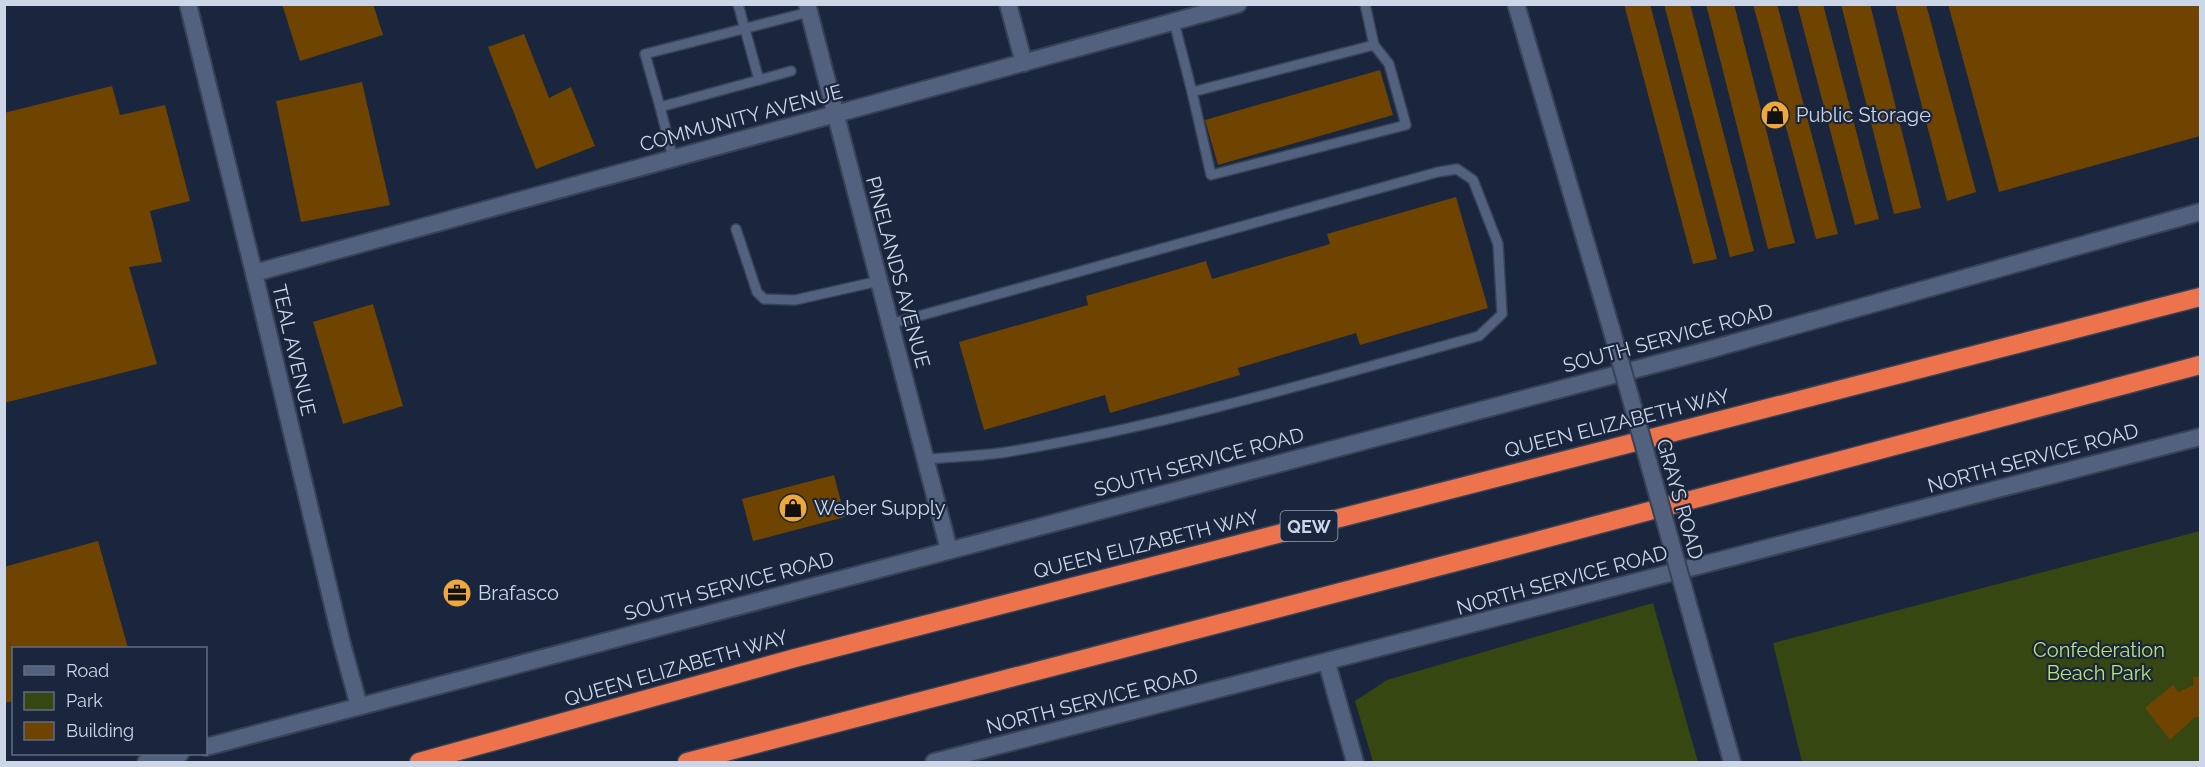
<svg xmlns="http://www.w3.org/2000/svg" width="2205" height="767" font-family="Raleway,sans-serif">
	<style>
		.green { fill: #374711 }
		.building { fill: #6f4400 }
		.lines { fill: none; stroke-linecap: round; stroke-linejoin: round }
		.service-casing { stroke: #384256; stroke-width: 12 }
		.minor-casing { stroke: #384256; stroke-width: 20 }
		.tertiary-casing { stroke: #384256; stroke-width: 20 }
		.motorway-casing { stroke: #384256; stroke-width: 21 }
		.service { stroke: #52617d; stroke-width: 9 }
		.minor { stroke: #52617d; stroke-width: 16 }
		.tertiary { stroke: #52617d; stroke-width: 16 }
		.motorway { stroke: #ec734c; stroke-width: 18 }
		.tertiary-bridge-casing { stroke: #384256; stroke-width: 20; stroke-linecap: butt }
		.tertiary-bridge { stroke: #52617d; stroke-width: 16 }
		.labels { text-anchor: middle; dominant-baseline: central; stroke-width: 4.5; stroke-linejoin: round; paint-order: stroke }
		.shield { fill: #19263e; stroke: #97a1b4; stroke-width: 1.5 }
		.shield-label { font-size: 18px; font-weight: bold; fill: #cdd6e6 }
		.poi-label { font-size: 20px; fill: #cdd6e6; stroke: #19263e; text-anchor: start }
		.street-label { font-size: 20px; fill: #cdd6e6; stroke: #19263e }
		.park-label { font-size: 20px; fill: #bde372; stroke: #19263e }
	</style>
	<rect width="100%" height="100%" fill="#19263e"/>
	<g class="green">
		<polygon points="2200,531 2200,762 1802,762 1773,643"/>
		<polygon points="1653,603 1698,762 1373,762 1355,701 1387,680"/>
	</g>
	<g class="building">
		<polygon points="282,4 373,4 383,35 300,61"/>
		<polygon points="1624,4 1650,4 1717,259 1693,264"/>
		<polygon points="1664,4 1690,4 1754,251 1730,257"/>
		<polygon points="1706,4 1734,4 1795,243 1768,249"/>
		<polygon points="1753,4 1777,4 1838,234 1816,239"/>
		<polygon points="1797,4 1823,4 1879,219 1855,225"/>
		<polygon points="1841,4 1870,4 1921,208 1894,214"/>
		<polygon points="1895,4 1926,4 1976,192 1947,201"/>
		<polygon points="1948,4 2200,4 2200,136 1999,192"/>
		<polygon points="524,34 549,98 571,87 595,146 536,169 488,47"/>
		<polygon points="1380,70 1393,115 1218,165 1205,120"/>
		<polygon points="362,82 390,205 301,222 276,101"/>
		<polygon points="112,86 120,115 165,105 190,201 150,211 162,262 129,267 157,364 4,403 4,113"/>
		<polygon points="1456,197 1488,308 1360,345 1356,333 1238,368 1240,375 1110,413 1105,395 984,430 959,342 1088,305 1086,296 1206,261 1212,279 1330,244 1327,234"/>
		<polygon points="373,304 403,406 343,424 313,322"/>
		<polygon points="834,475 845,517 753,541 742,499"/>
		<polygon points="98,541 128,648 14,648 14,701 4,703 4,567"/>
		<polygon points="2200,676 2200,717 2195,717 2170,740 2145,708 2173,685 2178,692 2194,685 2193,677"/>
	</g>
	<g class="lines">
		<g class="service-casing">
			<g id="service">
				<polyline points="738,4 759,80 660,107 645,54 809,12"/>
				<polyline points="1174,22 1192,92 1374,45 1365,4"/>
				<polyline points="759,80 791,71"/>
				<polyline points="1192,92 1211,175 1406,125 1389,64 1374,45"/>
				<polyline points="660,107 673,158"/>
				<polyline points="736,229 757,292 764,299 795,300 879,281"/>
				<path d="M890,324L1438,172L1457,169L1473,180L1498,244L1502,314L1479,336C1324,379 1167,425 1007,452C980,456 953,457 926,459"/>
			</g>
		</g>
		<g class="minor-casing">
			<g id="minor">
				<polyline points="188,4 254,273 342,644 359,706"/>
				<polyline points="807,4 949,550"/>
				<polyline points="1008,4 1024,63"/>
				<polyline points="254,273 1238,4"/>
				<polyline points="1327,663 1355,762"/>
			</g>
		</g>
		<g class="tertiary-casing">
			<g id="tertiary">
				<polyline points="1516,4 1611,328"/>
				<polyline points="1692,618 1732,762"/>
				<polyline points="206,747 1701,352 2200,212"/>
				<polyline points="146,762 180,754"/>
				<polyline points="934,762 2200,437"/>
			</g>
		</g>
		<g class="motorway-casing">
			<g id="motorway">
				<polyline points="419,762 795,658 2200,297"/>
				<polyline points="687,762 1506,549 2200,365"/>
			</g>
		</g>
		<use href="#service" class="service"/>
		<use href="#minor" class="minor"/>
		<use href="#tertiary" class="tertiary"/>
		<use href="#motorway" class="motorway"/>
		<g class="tertiary-bridge-casing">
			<polyline id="tertiary-bridge" points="1611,328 1692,618"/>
		</g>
		<use href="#tertiary-bridge" class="tertiary-bridge"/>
	</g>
	<defs>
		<g id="shop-disc" transform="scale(1.5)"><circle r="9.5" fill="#eea83c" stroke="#19263e"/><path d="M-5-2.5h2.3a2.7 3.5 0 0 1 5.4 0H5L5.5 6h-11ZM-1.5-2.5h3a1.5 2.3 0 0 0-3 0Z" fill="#111"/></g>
		<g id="office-disc" transform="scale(1.5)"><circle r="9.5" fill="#eea83c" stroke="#19263e"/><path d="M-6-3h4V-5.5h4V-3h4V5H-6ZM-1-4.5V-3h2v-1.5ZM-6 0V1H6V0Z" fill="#111"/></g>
	</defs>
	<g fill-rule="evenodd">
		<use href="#shop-disc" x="1775" y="115"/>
		<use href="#shop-disc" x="793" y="508"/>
		<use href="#office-disc" x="457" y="593"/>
	</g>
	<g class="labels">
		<rect class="shield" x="1280.5" y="511" width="57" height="30" rx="4.5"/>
		<g class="shield-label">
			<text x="1309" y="526">QEW</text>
		</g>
		<g class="poi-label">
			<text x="1796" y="115">Public Storage</text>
			<text x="814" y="508">Weber Supply</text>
			<text x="478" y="593">Brafasco</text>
		</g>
		<g class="street-label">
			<text transform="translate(741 118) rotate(-15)">COMMUNITY AVENUE</text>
			<text transform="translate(898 272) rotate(75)">PINELANDS AVENUE</text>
			<text transform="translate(1668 338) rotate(-15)">SOUTH SERVICE ROAD</text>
			<text transform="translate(294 350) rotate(77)">TEAL AVENUE</text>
			<text transform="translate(1617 423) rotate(-14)">QUEEN ELIZABETH WAY</text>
			<text transform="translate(2033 458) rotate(-15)">NORTH SERVICE ROAD</text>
			<text transform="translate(1199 462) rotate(-15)">SOUTH SERVICE ROAD</text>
			<text transform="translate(1680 499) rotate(74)">GRAYS ROAD</text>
			<text transform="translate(1146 544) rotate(-14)">QUEEN ELIZABETH WAY</text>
			<text transform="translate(1562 580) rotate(-15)">NORTH SERVICE ROAD</text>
			<text transform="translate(729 586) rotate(-15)">SOUTH SERVICE ROAD</text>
			<text transform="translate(676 668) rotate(-16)">QUEEN ELIZABETH WAY</text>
			<text transform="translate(1092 701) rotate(-14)">NORTH SERVICE ROAD</text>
		</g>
		<g class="park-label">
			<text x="2099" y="650">Confederation<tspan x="2099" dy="23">Beach Park</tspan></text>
		</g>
	</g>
	<rect width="2205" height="767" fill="none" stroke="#cdd6e6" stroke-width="12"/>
	<rect x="12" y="647" width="195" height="108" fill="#19263e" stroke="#616c81" stroke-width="1.5"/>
	<rect x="24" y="666" width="30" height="9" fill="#52617d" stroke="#616c81" stroke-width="1.5"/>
	<text x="66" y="677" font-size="18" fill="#cdd6e6">Road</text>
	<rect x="24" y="692" width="30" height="18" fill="#374711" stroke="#616c81" stroke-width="1.5"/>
	<text x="66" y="707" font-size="18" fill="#cdd6e6">Park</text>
	<rect x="24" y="722" width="30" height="18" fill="#6f4400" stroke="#616c81" stroke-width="1.5"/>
	<text x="66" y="737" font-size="18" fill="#cdd6e6">Building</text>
</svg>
